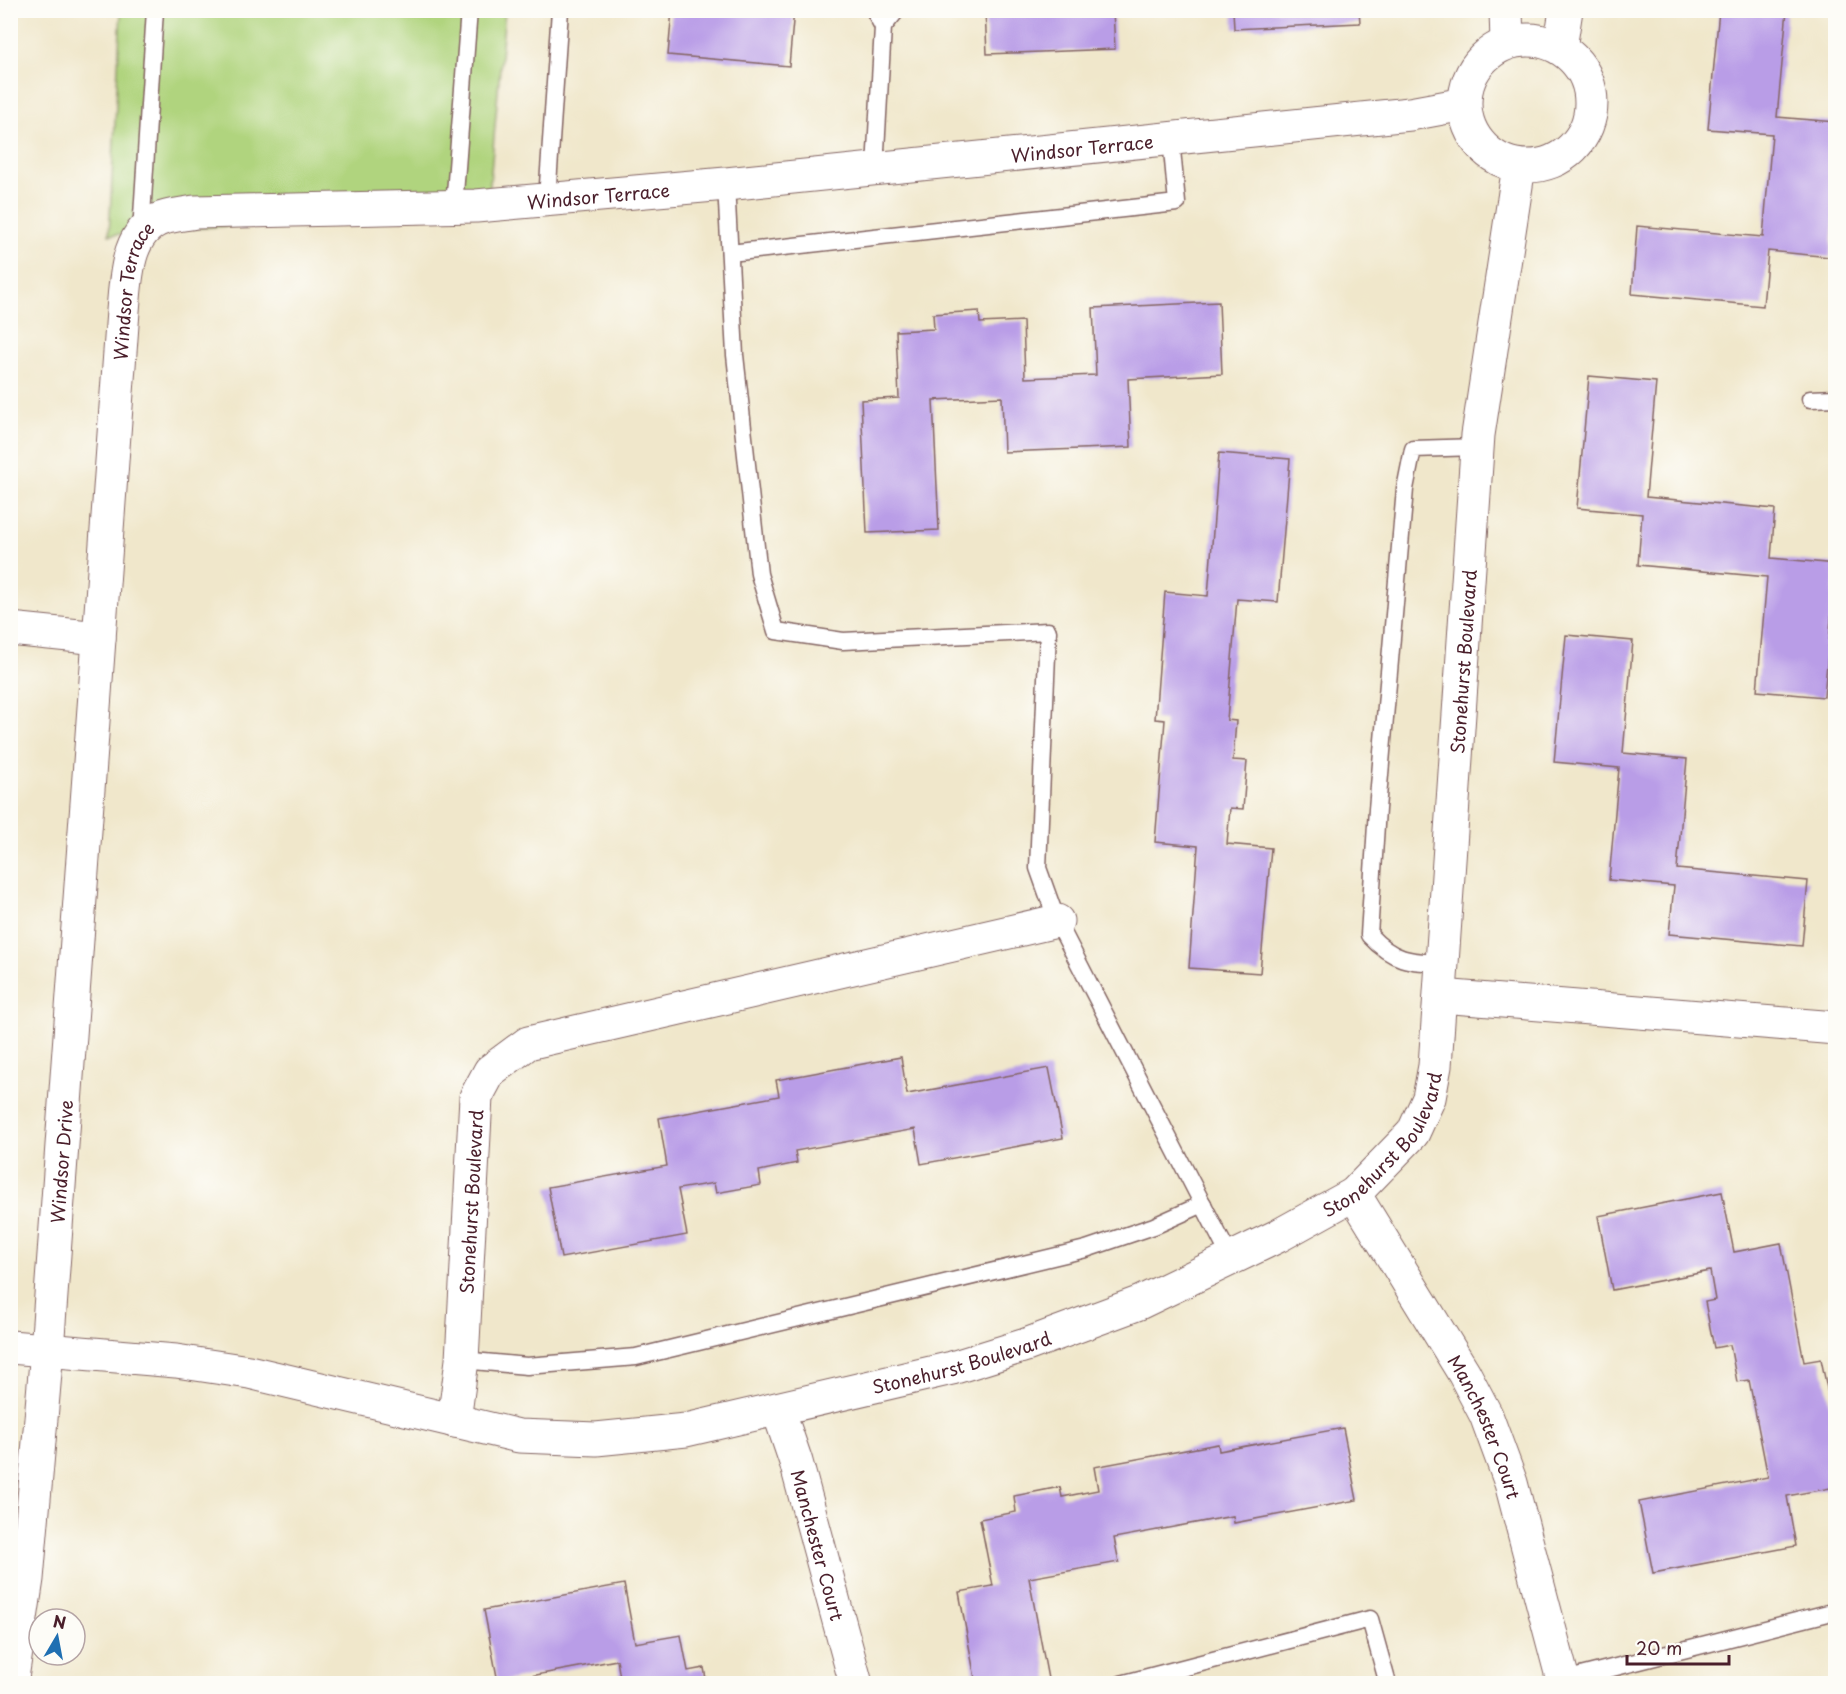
<svg xmlns="http://www.w3.org/2000/svg" width="1846" height="1694" font-family="'Playpen Sans',sans-serif">
	<style>
		.green { fill: #b0d47e; stroke: #7d7a54; stroke-width: 1.5 }
		.building { fill: #b99de7 }
		.lines { fill: none; stroke-linecap: round; stroke-linejoin: round }
		.lane-casing { stroke: #846563; stroke-width: 19 }
		.street-casing { stroke: #846563; stroke-width: 35 }
		.lane { stroke: #fff; stroke-width: 16 }
		.street { stroke: #fff; stroke-width: 33 }
		.labels { text-anchor: middle; dominant-baseline: central; stroke-width: 4.5; stroke-linejoin: round; paint-order: stroke }
		.street-label { font-size: 18px; fill: #4a1f2b; stroke: #fdfcf7 }
	</style>
	<rect width="100%" height="100%" fill="#fdfcf7"/>
	<filter id="ink" filterUnits="userSpaceOnUse"><feTurbulence type="fractalNoise" baseFrequency=".0167" numOctaves="2"/><feDisplacementMap in="SourceGraphic" scale="12" xChannelSelector="R" yChannelSelector="G"/><feConvolveMatrix kernelMatrix="1 2 1 2 8 2 1 2 1" color-interpolation-filters="sRGB"/></filter>
	<filter id="wash" filterUnits="userSpaceOnUse"><feTurbulence type="fractalNoise" baseFrequency=".008" numOctaves="4" result="noise"/><feDisplacementMap in="SourceGraphic" scale="24" xChannelSelector="R" yChannelSelector="G"/><feGaussianBlur stdDeviation="1.35" result="paint"/><feColorMatrix in="noise" values="0 0 0 0 0 0 0 0 0 0 0 0 0 0 0 0 0 1.4 0 .05"/><feComposite in="paint" operator="in"/></filter>
	<g filter="url(#wash)">
		<rect width="100%" height="100%" fill="#f0e7cb"/>
		<polygon class="green" points="121,11 505,11 488,206 109,235"/>
		<g id="blocks">
			<g class="building">
				<polygon points="672,10 794,10 789,66 668,55"/>
				<polygon points="985,10 1113,10 1115,49 987,54"/>
				<polygon points="1233,10 1359,10 1360,23 1234,29"/>
				<polygon points="1719,10 1787,10 1777,117 1836,122 1836,192 1830,257 1768,251 1763,306 1632,294 1637,226 1763,237 1772,134 1708,129"/>
				<polygon points="1219,302 1222,374 1128,379 1131,447 1004,452 1002,397 933,400 939,530 867,533 861,400 899,398 896,331 934,329 933,314 979,311 980,323 1023,321 1025,378 1096,375 1093,308"/>
				<polygon points="1589,376 1656,382 1646,497 1775,509 1771,558 1836,564 1824,697 1757,691 1767,577 1638,565 1642,514 1577,508"/>
				<polygon points="1219,453 1290,459 1278,602 1237,599 1227,720 1236,721 1233,760 1247,761 1243,809 1230,808 1227,844 1271,848 1260,973 1189,968 1198,846 1155,842 1165,720 1155,719 1165,592 1208,596"/>
				<polygon points="1566,635 1633,641 1623,753 1687,759 1677,869 1808,881 1802,946 1669,934 1674,886 1609,880 1619,768 1554,762"/>
				<polygon points="901,1057 907,1094 1049,1068 1063,1138 921,1164 915,1129 795,1151 797,1163 759,1171 761,1185 716,1193 714,1183 678,1189 687,1235 561,1258 548,1187 667,1166 659,1118 779,1096 776,1080"/>
				<polygon points="1722,1192 1734,1252 1781,1243 1804,1362 1821,1359 1836,1432 1836,1487 1787,1496 1796,1546 1653,1573 1639,1502 1768,1477 1749,1380 1737,1382 1730,1345 1714,1348 1705,1302 1715,1300 1710,1271 1612,1290 1598,1216"/>
				<polygon points="1343,1428 1357,1500 1234,1523 1233,1516 1114,1538 1119,1562 1029,1578 1049,1684 976,1684 959,1592 993,1586 980,1519 1016,1512 1014,1496 1060,1487 1062,1497 1098,1490 1094,1467 1218,1444 1219,1451"/>
				<polygon points="624,1584 635,1643 681,1635 688,1671 704,1668 707,1684 621,1684 617,1660 498,1682 484,1610"/>
			</g>
		</g>
	</g>
	<g filter="url(#ink)">
		<use href="#blocks" fill-opacity="0" stroke="#846563" stroke-width="1.5"/>
		<g class="lines">
			<g class="lane-casing">
				<g id="lane">
					<polyline points="874,10 883,27"/>
					<polyline points="875,168 883,27 897,10"/>
					<polyline points="726,184 735,355 759,574 776,631 843,641 1048,631 1038,868 1057,921 1231,1259"/>
					<polyline points="547,199 560,10"/>
					<polyline points="454,207 469,10"/>
					<polyline points="141,232 155,10"/>
					<polyline points="730,253 1177,203 1171,139"/>
					<polyline points="1810,399 1836,398"/>
					<path d="M1443,963C1409,962 1393,961 1369,935L1377,809L1405,489L1413,449L1477,447"/>
					<polyline points="462,1360 527,1366 636,1357 1086,1249 1154,1226 1203,1204"/>
					<polyline points="1557,1682 1836,1611"/>
					<polyline points="1121,1684 1370,1619 1388,1684"/>
				</g>
			</g>
			<g class="street-casing">
				<g id="street">
					<polyline points="1506,10 1507,43"/>
					<circle cx="1528" cy="103" r="63"/>
					<polyline points="1560,48 1566,10"/>
					<polyline points="10,629 99,638"/>
					<polyline points="1441,996 1836,1028"/>
					<path id="s1" d="M1354,1194L1464,1373L1486,1415L1511,1483L1564,1684"/>
					<path id="s2" d="M10,1347L176,1361L249,1372L519,1436L596,1439L686,1430L952,1368L1026,1345L1139,1303L1278,1236L1354,1194L1413,1133L1429,1098L1435,1066L1478,435L1519,166"/>
					<path id="s3" d="M778,1409L796,1462L856,1684"/>
					<path id="s4" d="M454,1421L462,1360L476,1097L490,1071L528,1043L1057,921"/>
					<path id="s5" d="M11,1684L27,1579L47,1350L123,311C126,279 126,230 163,218C173,215 185,214 195,212L476,206L726,184L1410,114L1464,104"/>
				</g>
			</g>
			<use href="#lane" class="lane"/>
			<use href="#street" class="street"/>
		</g>
	</g>
	<g class="labels">
		<g class="street-label">
			<text stroke="none"><textPath href="#s5" startOffset="2408">Windsor Terrace</textPath></text>
			<text stroke="none"><textPath href="#s5" startOffset="1922">Windsor Terrace</textPath></text>
			<text stroke="none"><textPath href="#s5" startOffset="1400">Windsor Terrace</textPath></text>
			<text stroke="none"><textPath href="#s2" startOffset="1959">Stonehurst Boulevard</textPath></text>
			<text stroke="none"><textPath href="#s2" startOffset="1455">Stonehurst Boulevard</textPath></text>
			<text stroke="none"><textPath href="#s5" startOffset="525">Windsor Drive</textPath></text>
			<text stroke="none"><textPath href="#s4" startOffset="220">Stonehurst Boulevard</textPath></text>
			<text stroke="none"><textPath href="#s2" startOffset="969">Stonehurst Boulevard</textPath></text>
			<text stroke="none"><textPath href="#s1" startOffset="268">Manchester Court</textPath></text>
			<text stroke="none"><textPath href="#s3" startOffset="142">Manchester Court</textPath></text>
		</g>
	</g>
	<rect width="1846" height="1694" fill="none" stroke="#fdfcf7" stroke-width="36"/>
	<g transform="translate(57 1637) rotate(10)"><circle r="28" fill="#fdfcf7" stroke="#b5a4a5" stroke-width="1.5"/>
	<path d="M0-4.5L10 22L0 15L-10 22Z" fill="#1f6fb2"/>
	<text y="-9" font-size="16" font-weight="bold" text-anchor="middle" fill="#4a1f2b">N</text>
	</g>
	<path d="M1627 1655v9h102v-9" fill="none" stroke="#4a1f2b" stroke-width="3"/>
	<text x="1636" y="1655" font-size="18" fill="#4a1f2b" stroke="#fdfcf7" stroke-width="4.5" paint-order="stroke">20 m</text>
</svg>
